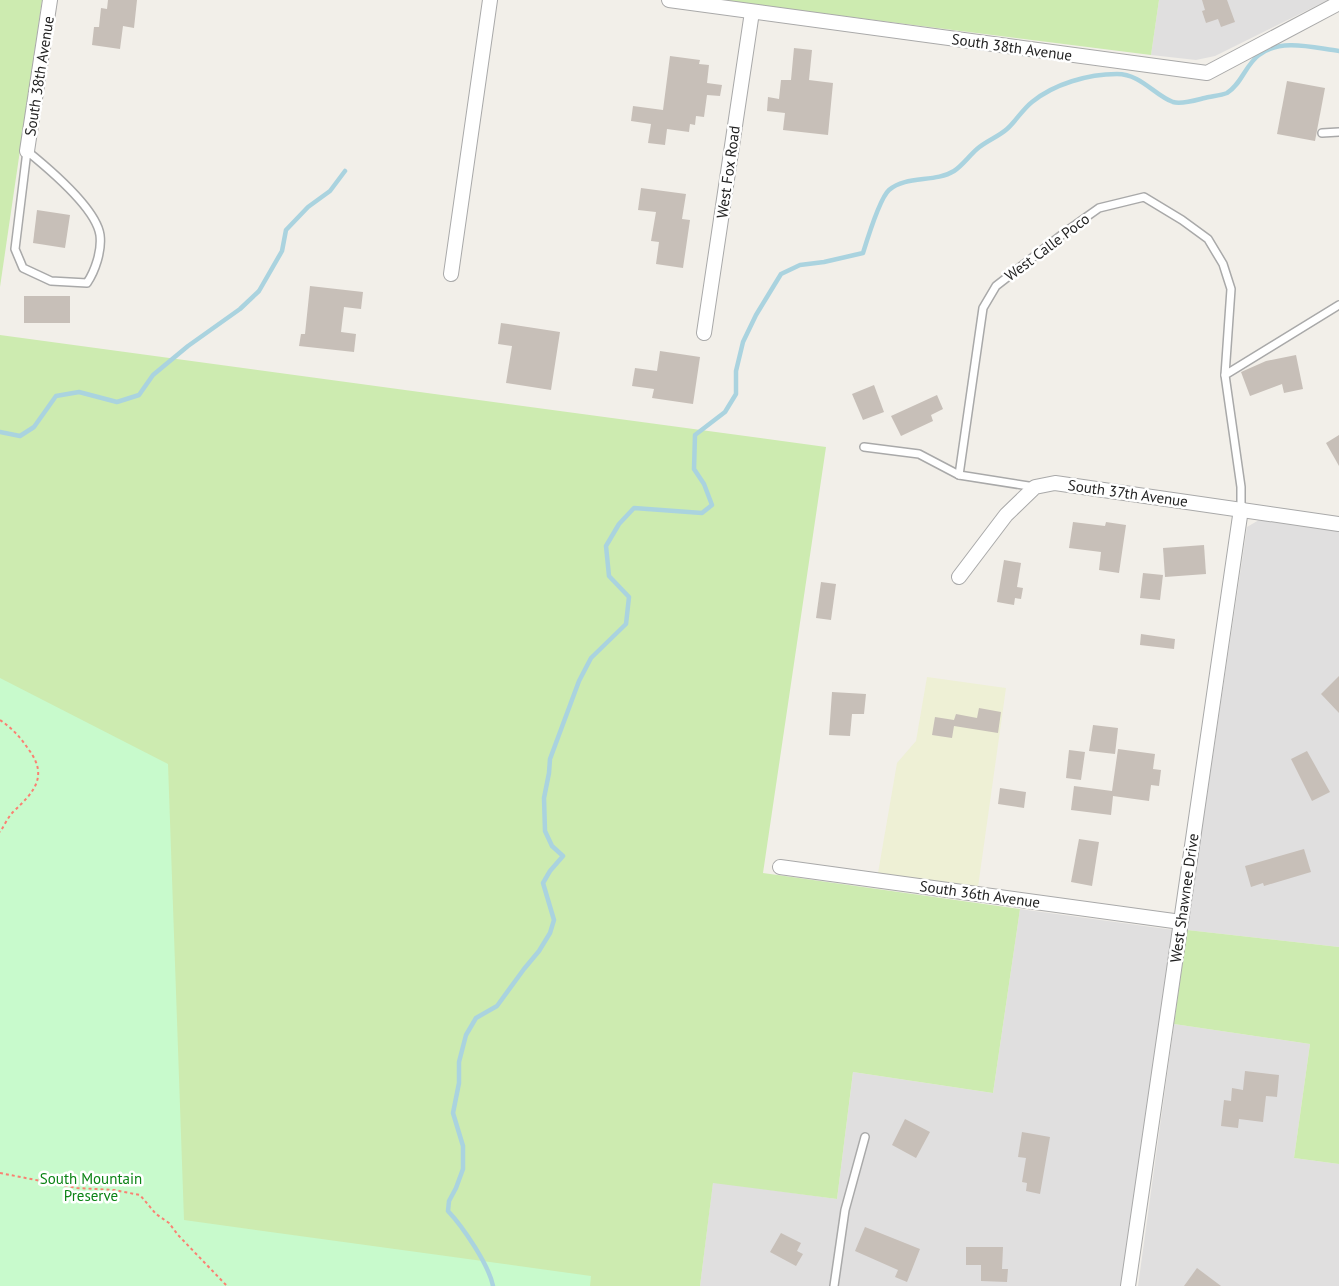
<svg xmlns="http://www.w3.org/2000/svg" width="1339" height="1286" font-family="'PT Sans',sans-serif">
	<style>
		.residential { fill: #e0dfdf }
		.farmland { fill: #eef0d5 }
		.grass { fill: #cdebb0 }
		.park { fill: #c8facc }
		.lines { fill: none; stroke-linecap: round; stroke-linejoin: round }
		.stream { stroke: #aad3df; stroke-width: 4.5 }
		.building { fill: #c7bfb8 }
		.service-casing { stroke: #a9a9a9; stroke-width: 10 }
		.minor-casing { stroke: #a9a9a9; stroke-width: 16 }
		.path { stroke: #fa8072; stroke-width: 2; stroke-dasharray: 3 3; stroke-linecap: butt }
		.service { stroke: #fff; stroke-width: 7 }
		.minor { stroke: #fff; stroke-width: 14 }
		.labels { text-anchor: middle; dominant-baseline: central; stroke-width: 5; stroke-linejoin: round; paint-order: stroke }
		.street-label { font-size: 15px; fill: #222; stroke: #fff }
		.park-label { font-size: 15px; fill: #0c8416; stroke: #fff }
	</style>
	<rect width="100%" height="100%" fill="#f2efe9"/>
	<g class="residential">
		<polygon points="1159,0 1328,0 1215,56 1196,60 1151,55"/>
		<polygon points="1259,520 1339,531 1339,947 1187,930 1247,527"/>
		<polygon points="1020,909 1174,930 1123,1286 700,1286 713,1182 837,1199 853,1072 993,1093"/>
		<polygon points="1174,1024 1310,1044 1294,1158 1339,1164 1339,1286 1138,1286"/>
	</g>
	<polygon class="farmland" points="927,677 1006,688 978,887 878,873 897,763 916,741"/>
	<g class="grass">
		<polygon points="0,0 42,0 0,287"/>
		<polygon points="717,0 1159,0 1151,55"/>
		<polygon points="0,335 826,447 763,873 1020,909 993,1093 853,1072 837,1199 713,1183 700,1286 0,1286"/>
		<polygon points="1187,930 1339,947 1339,1164 1294,1158 1310,1044 1174,1024"/>
	</g>
	<polygon class="park" points="0,678 168,764 184,1220 591,1276 590,1286 0,1286"/>
	<g class="lines">
		<g class="stream">
			<polyline points="0,432 20,436 34,427 56,396 79,392 117,402 139,395 153,375 188,346 240,309 259,291 282,251 286,230 308,207 330,191 345,171"/>
			<path d="M493,1286C489,1265 463,1227 448,1211L449,1201L456,1188L463,1169V1146L453,1113L459,1083V1062L466,1035L476,1018L497,1006L524,969L539,951L550,933L554,920L543,883L550,871L563,856L552,846L545,831L544,798L549,773L550,759L579,681L591,658L626,624L629,597L609,576L606,546L619,524L634,508L702,513L712,505L704,484L694,469L695,435L725,412L736,394V371L743,342L756,315L781,274L800,265L824,262L863,253C867,240 880,198 889,190C906,175 935,183 954,171C962,166 969,156 977,149C986,141 998,137 1007,129C1016,121 1022,110 1032,102C1054,84 1088,74 1117,74C1141,74 1154,95 1173,102C1183,105 1199,99 1209,97C1214,96 1222,95 1227,93C1241,85 1246,64 1259,55C1281,38 1314,48 1339,51"/>
		</g>
	</g>
	<g class="building">
		<polygon points="108,0 137,0 134,28 123,26 120,49 92,45 94,27 99,27 101,8 107,9"/>
		<polygon points="1202,0 1227,0 1235,22 1221,27 1218,19 1206,23 1202,11 1205,10"/>
		<polygon points="794,48 812,50 809,80 833,83 828,135 783,130 785,113 767,111 768,97 779,99 781,80 791,80"/>
		<polygon points="670,56 700,60 699,64 709,65 707,83 722,85 720,96 707,95 704,117 696,116 695,125 690,124 689,132 667,129 665,145 648,143 651,124 631,121 633,106 663,110"/>
		<polygon points="1287,81 1325,88 1315,141 1277,134"/>
		<polygon points="641,188 686,194 682,219 690,220 683,268 656,264 659,242 651,241 656,212 638,210"/>
		<polygon points="37,210 70,215 65,248 33,243"/>
		<polygon points="310,286 363,292 361,309 344,307 341,332 356,334 354,352 299,346 301,334 305,334"/>
		<rect x="24" y="296" width="46" height="27"/>
		<polygon points="501,323 560,332 551,390 506,383 512,346 498,344"/>
		<polygon points="660,351 700,357 693,404 652,398 654,389 632,386 635,368 657,371"/>
		<polygon points="1296,355 1303,389 1284,393 1282,384 1250,396 1241,372 1266,361"/>
		<polygon points="874,385 884,412 863,420 852,394"/>
		<polygon points="937,395 943,409 931,415 933,421 901,436 891,416"/>
		<polygon points="1339,435 1339,466 1326,443"/>
		<polygon points="1073,522 1105,526 1106,522 1126,525 1119,573 1099,570 1101,552 1069,548"/>
		<polygon points="1204,545 1206,574 1165,577 1163,548"/>
		<polygon points="1004,560 1021,563 1017,587 1023,588 1021,599 1015,598 1014,605 997,602"/>
		<polygon points="1143,573 1163,575 1160,600 1140,598"/>
		<polygon points="821,582 836,584 831,620 816,618"/>
		<polygon points="1141,634 1175,639 1174,649 1140,645"/>
		<polygon points="1339,676 1339,713 1321,694"/>
		<polygon points="832,692 866,694 864,714 852,714 850,736 829,735"/>
		<polygon points="979,708 1001,712 998,733 954,726 952,738 932,735 935,717 954,720 956,714 977,718"/>
		<polygon points="1093,725 1118,728 1115,754 1089,751"/>
		<polygon points="1118,749 1155,754 1153,769 1161,770 1159,786 1151,785 1149,801 1113,796 1111,815 1071,810 1074,786 1112,791"/>
		<polygon points="1069,750 1085,752 1081,780 1066,778"/>
		<polygon points="1307,751 1330,792 1312,801 1291,759"/>
		<polygon points="1000,788 1026,792 1024,808 998,804"/>
		<polygon points="1079,839 1099,842 1092,886 1071,882"/>
		<polygon points="1304,849 1311,872 1264,886 1263,883 1251,887 1245,866"/>
		<polygon points="1245,1071 1279,1075 1277,1097 1266,1096 1263,1122 1239,1119 1238,1128 1221,1126 1224,1100 1231,1101 1232,1088 1243,1090"/>
		<polygon points="905,1119 930,1132 916,1158 892,1145"/>
		<polygon points="1022,1132 1050,1137 1040,1194 1026,1191 1027,1183 1022,1182 1026,1158 1018,1157"/>
		<polygon points="865,1227 920,1249 907,1282 895,1277 898,1270 855,1251"/>
		<polygon points="781,1233 801,1243 797,1251 803,1254 796,1266 770,1252"/>
		<polygon points="966,1247 1003,1247 1002,1269 1008,1269 1007,1282 981,1281 981,1265 966,1265"/>
		<polygon points="1197,1268 1221,1286 1184,1286"/>
	</g>
	<g class="lines">
		<g class="service-casing">
			<g id="service">
				<polyline points="1322,133 1339,132"/>
				<path d="M27,151C48,168 96,208 100,235C102,251 95,271 87,283L51,281L23,268L15,249Z"/>
				<polyline points="864,447 919,454 959,475 1035,487"/>
				<polyline points="959,475 983,308 996,286 1068,230 1099,208 1144,197 1182,220 1208,239 1223,264 1231,289 1225,375"/>
				<polyline points="1241,509 1241,487 1225,375 1339,305"/>
				<polyline points="834,1286 845,1210 865,1137"/>
			</g>
		</g>
		<g class="minor-casing">
			<g id="minor">
				<polyline points="669,0 1207,73 1339,3"/>
				<polyline points="27,151 50,0"/>
				<polyline points="451,274 490,0"/>
				<polyline points="704,333 752,12"/>
				<polyline points="959,577 1006,515 1035,487 1055,483 1339,524"/>
				<polyline points="780,867 1181,922"/>
				<polyline points="1128,1286 1241,509"/>
			</g>
		</g>
		<g class="path">
			<path d="M0,720C12,728 21,738 29,750C49,777 33,793 13,812C8,817 4,826 0,832"/>
			<polyline points="0,1173 77,1188 114,1190 140,1195 156,1214 169,1223 178,1235 227,1286"/>
		</g>
		<use href="#service" class="service"/>
		<use href="#minor" class="minor"/>
	</g>
	<g class="labels">
		<g class="street-label">
			<text transform="translate(1012 47) rotate(8)">South 38th Avenue</text>
			<text transform="translate(39 76) rotate(-81)">South 38th Avenue</text>
			<text transform="translate(728 172) rotate(-82)">West Fox Road</text>
			<text transform="translate(1047 247) rotate(-37)">West Calle Poco</text>
			<text transform="translate(1128 493) rotate(8)">South 37th Avenue</text>
			<text transform="translate(980 894) rotate(8)">South 36th Avenue</text>
			<text transform="translate(1184 898) rotate(-82)">West Shawnee Drive</text>
		</g>
		<g class="park-label">
			<text x="91" y="1178">South Mountain<tspan x="91" dy="17">Preserve</tspan></text>
		</g>
	</g>
</svg>
